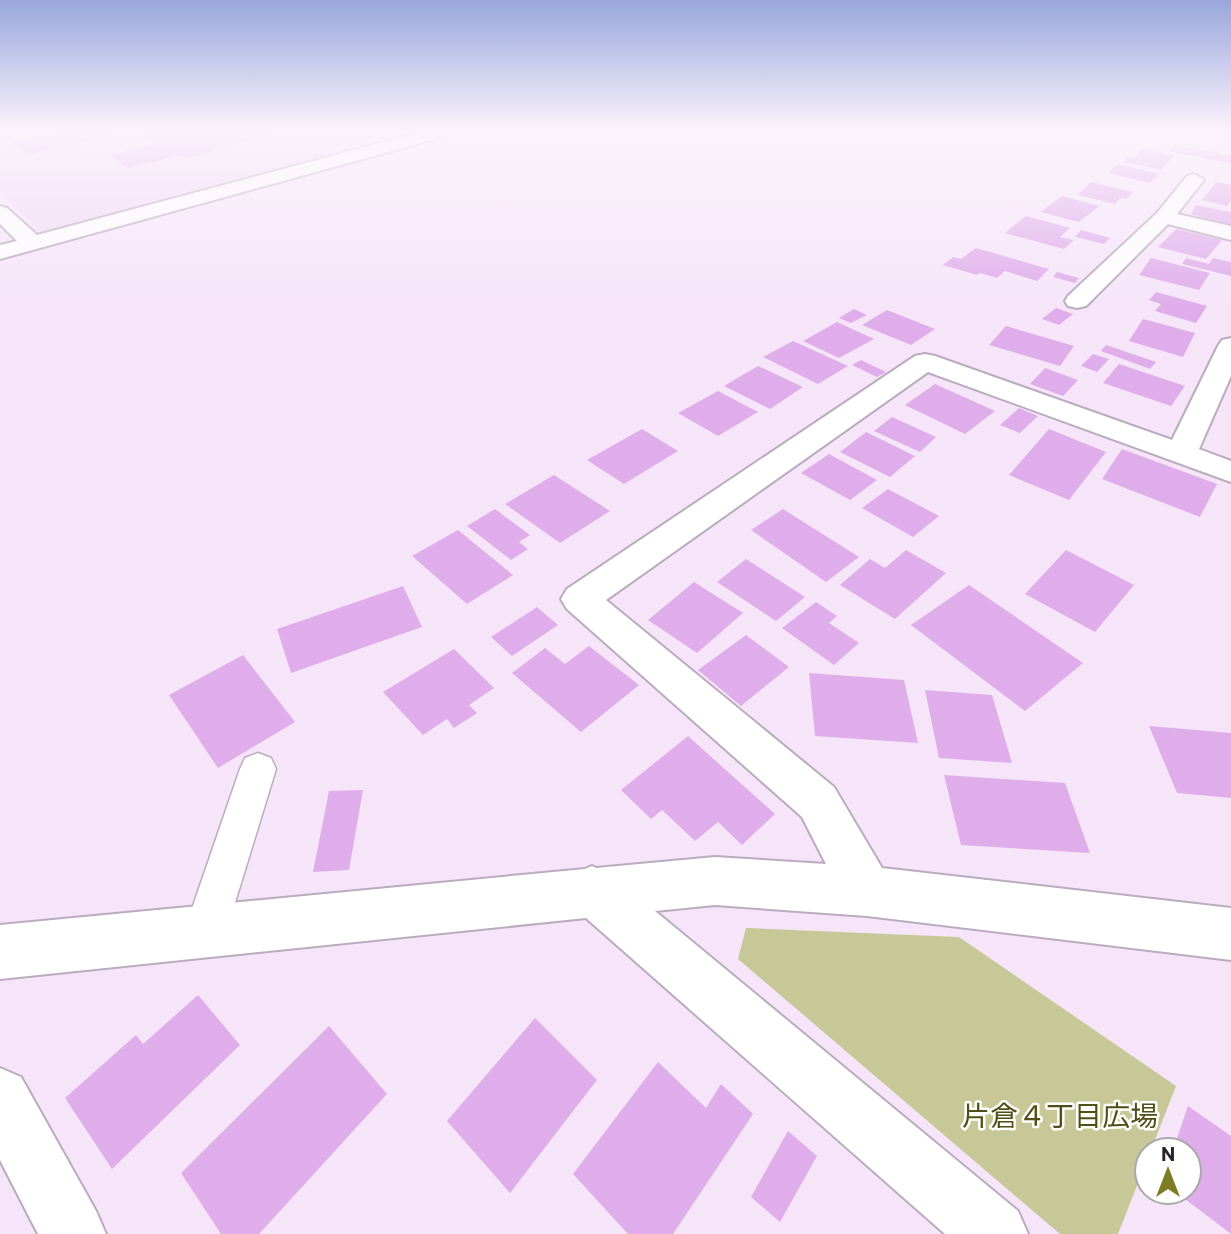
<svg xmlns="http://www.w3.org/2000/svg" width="1231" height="1234" font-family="Commissioner,'Noto Sans JP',sans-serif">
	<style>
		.built { fill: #efd9f3 }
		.green { fill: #c7c797 }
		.building { fill: #dfaeea }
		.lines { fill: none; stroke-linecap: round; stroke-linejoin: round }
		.lane-casing { stroke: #bbabbe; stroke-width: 3 }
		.street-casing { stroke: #bbabbe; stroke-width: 4 }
		.lane { fill: #fff; fill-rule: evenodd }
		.street { fill: #fff; fill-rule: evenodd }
		.labels { text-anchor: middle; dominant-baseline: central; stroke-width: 5; stroke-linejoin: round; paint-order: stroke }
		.near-park-label { font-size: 28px; fill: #514f16; stroke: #fff }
	</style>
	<rect width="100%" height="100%" fill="#f6e5f9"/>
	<polygon class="built" points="0,131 380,131 397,138 41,232 0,193"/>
	<polygon class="green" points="746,928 959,937 1176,1086 1151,1150 1147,1150 1147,1160 1118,1234 1060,1234 738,959"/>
	<g class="building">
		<polygon points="65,131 129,131 129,132 27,155 12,142"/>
		<polygon points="133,131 290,131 290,132 211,148 215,151 185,158 180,155 128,168 109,155 154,144"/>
		<polygon points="1174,145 1231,155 1231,163 1170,152"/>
		<polygon points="1142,149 1174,155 1162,170 1123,162 1128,157 1134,158"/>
		<polygon points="1118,164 1159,174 1150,183 1108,173"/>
		<polygon points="1091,182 1133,192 1126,199 1120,198 1115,204 1078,195"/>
		<polygon points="1216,182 1231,185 1231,201 1227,206 1202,200"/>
		<polygon points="1062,196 1099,206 1079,222 1041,212"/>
		<polygon points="1196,205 1231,212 1231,226 1191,214"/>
		<polygon points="1026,216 1070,228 1060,237 1074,240 1064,249 1005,233"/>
		<polygon points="1176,229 1222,240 1206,259 1158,247"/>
		<polygon points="1081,230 1110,238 1104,244 1075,237"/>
		<polygon points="976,248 1049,269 1037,281 1005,271 997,278 980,273 977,275 943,265 953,257 961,259"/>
		<polygon points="1151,258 1210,273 1199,290 1139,275"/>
		<polygon points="1186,258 1209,264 1213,258 1231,262 1231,276 1182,264"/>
		<polygon points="1057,272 1079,278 1075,283 1053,277"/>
		<polygon points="1156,292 1207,306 1196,323 1155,311 1161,304 1149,300"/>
		<polygon points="1056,308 1073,314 1059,325 1042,319"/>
		<polygon points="854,309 867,315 851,323 839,318"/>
		<polygon points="887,310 935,329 911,345 862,325"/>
		<polygon points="1143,319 1195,333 1183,357 1129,341"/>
		<polygon points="837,322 874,339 839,358 803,341"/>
		<polygon points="1006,326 1074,346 1060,366 989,345"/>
		<polygon points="793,341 848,366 818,384 763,357"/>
		<polygon points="1106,345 1156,362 1150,369 1101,351"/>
		<polygon points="1093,354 1109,359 1097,372 1081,366"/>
		<polygon points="861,360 886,372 877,377 852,365"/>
		<polygon points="1119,364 1185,386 1171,406 1103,383"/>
		<polygon points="758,366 803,387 770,409 724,386"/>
		<polygon points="1045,368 1078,380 1063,396 1030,384"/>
		<polygon points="935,384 995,411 965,434 905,405"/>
		<polygon points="718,391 758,412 718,436 678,413"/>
		<polygon points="1019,408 1038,416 1020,433 1000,425"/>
		<polygon points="892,417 936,437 920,452 874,431"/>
		<polygon points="642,429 678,451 624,484 587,460"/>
		<polygon points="1049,429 1106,452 1069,500 1009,475"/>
		<polygon points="866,432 915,456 890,477 840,452"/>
		<polygon points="1122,449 1217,484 1200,517 1102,479"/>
		<polygon points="829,454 877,480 850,500 801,473"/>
		<polygon points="554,475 610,511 560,543 505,504"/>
		<polygon points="888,489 939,516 913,537 862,508"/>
		<polygon points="495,509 530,535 519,542 528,549 511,560 467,526"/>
		<polygon points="783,509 859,557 826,582 751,530"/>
		<polygon points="458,530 513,575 467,604 412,556"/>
		<polygon points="906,550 946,573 895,619 840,585 870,559 885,568"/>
		<polygon points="1066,550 1134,585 1095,632 1025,594"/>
		<polygon points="746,559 805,597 776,621 717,582"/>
		<polygon points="694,582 743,613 697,653 648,620"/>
		<polygon points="969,585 1083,663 1025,711 911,625"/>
		<polygon points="403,586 422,627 291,673 277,629"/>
		<polygon points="816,602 837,616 829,623 859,643 834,665 782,628"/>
		<polygon points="537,607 558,625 512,656 491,637"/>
		<polygon points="746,635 789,667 741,706 698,670"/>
		<polygon points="589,646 639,685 581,732 512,673 545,648 565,664"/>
		<polygon points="454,649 494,688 469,705 477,713 454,728 447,719 423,735 383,692"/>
		<polygon points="243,655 295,722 218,768 169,695"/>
		<polygon points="809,673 904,680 918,743 815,736"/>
		<polygon points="925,690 992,695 1012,763 939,758"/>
		<polygon points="1149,726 1231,733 1231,798 1177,793"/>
		<polygon points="688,736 775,814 742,845 718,822 695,841 662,810 651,819 621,790"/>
		<polygon points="944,775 1065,783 1090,853 961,845"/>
		<polygon points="363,790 349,870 313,872 329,791"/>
		<polygon points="198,995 240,1045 112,1169 65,1098 136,1035 143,1044"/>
		<polygon points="535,1018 597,1080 510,1193 447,1121"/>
		<polygon points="329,1026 387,1094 259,1234 221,1234 181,1173"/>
		<polygon points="658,1062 706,1108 721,1084 753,1114 673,1234 628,1234 573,1174"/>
		<polygon points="1188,1106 1231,1136 1231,1234 1176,1192 1189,1192 1189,1150 1173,1150"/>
		<polygon points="788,1131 817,1156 780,1222 751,1197"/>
	</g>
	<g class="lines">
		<g class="lane-casing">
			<polygon id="lane" points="258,753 271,758 276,769 226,932 220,947 205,953 190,947 184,932 240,769 245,758"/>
		</g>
		<g class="street-casing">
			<g id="street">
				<polygon points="425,131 453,131 450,135 0,259 0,245 17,241 0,224 0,206 7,208 37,235"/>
				<polygon points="1194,174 1204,180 1177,214 1231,226 1231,240 1168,224 1086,306 1077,308 1068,306 1065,301 1068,296 1157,213 1187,176"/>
				<polygon points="1231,338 1231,376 1199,449 1231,461 1231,482 928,372 606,600 834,787 882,868 1231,908 1231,960 867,916 715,905 655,911 1018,1211 1028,1234 945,1234 586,918 0,979 0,925 585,869 592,866 596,868 715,857 826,864 802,817 567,609 561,599 567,589 915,356 925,354 935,356 1172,440 1218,346 1222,340"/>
				<polygon points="0,1068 21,1077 96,1211 106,1234 38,1234 0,1160"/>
			</g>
		</g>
		<use href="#lane" class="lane"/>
		<use href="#street" class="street"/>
	</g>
	<linearGradient id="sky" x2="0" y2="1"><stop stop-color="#99a7dd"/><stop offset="0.43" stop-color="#fbf3fc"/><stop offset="1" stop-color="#fbf3fc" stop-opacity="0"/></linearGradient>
	<rect width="1231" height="304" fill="url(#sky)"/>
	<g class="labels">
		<g class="near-park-label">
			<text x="1060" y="1115">片倉４丁目広場</text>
		</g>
	</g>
	<g transform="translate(1168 1171)"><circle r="33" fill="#ffffff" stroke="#a9a7aa" stroke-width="2"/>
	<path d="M0-5L12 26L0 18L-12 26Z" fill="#7e7c23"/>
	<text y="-10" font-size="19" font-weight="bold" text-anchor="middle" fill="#29232a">N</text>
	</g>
</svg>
